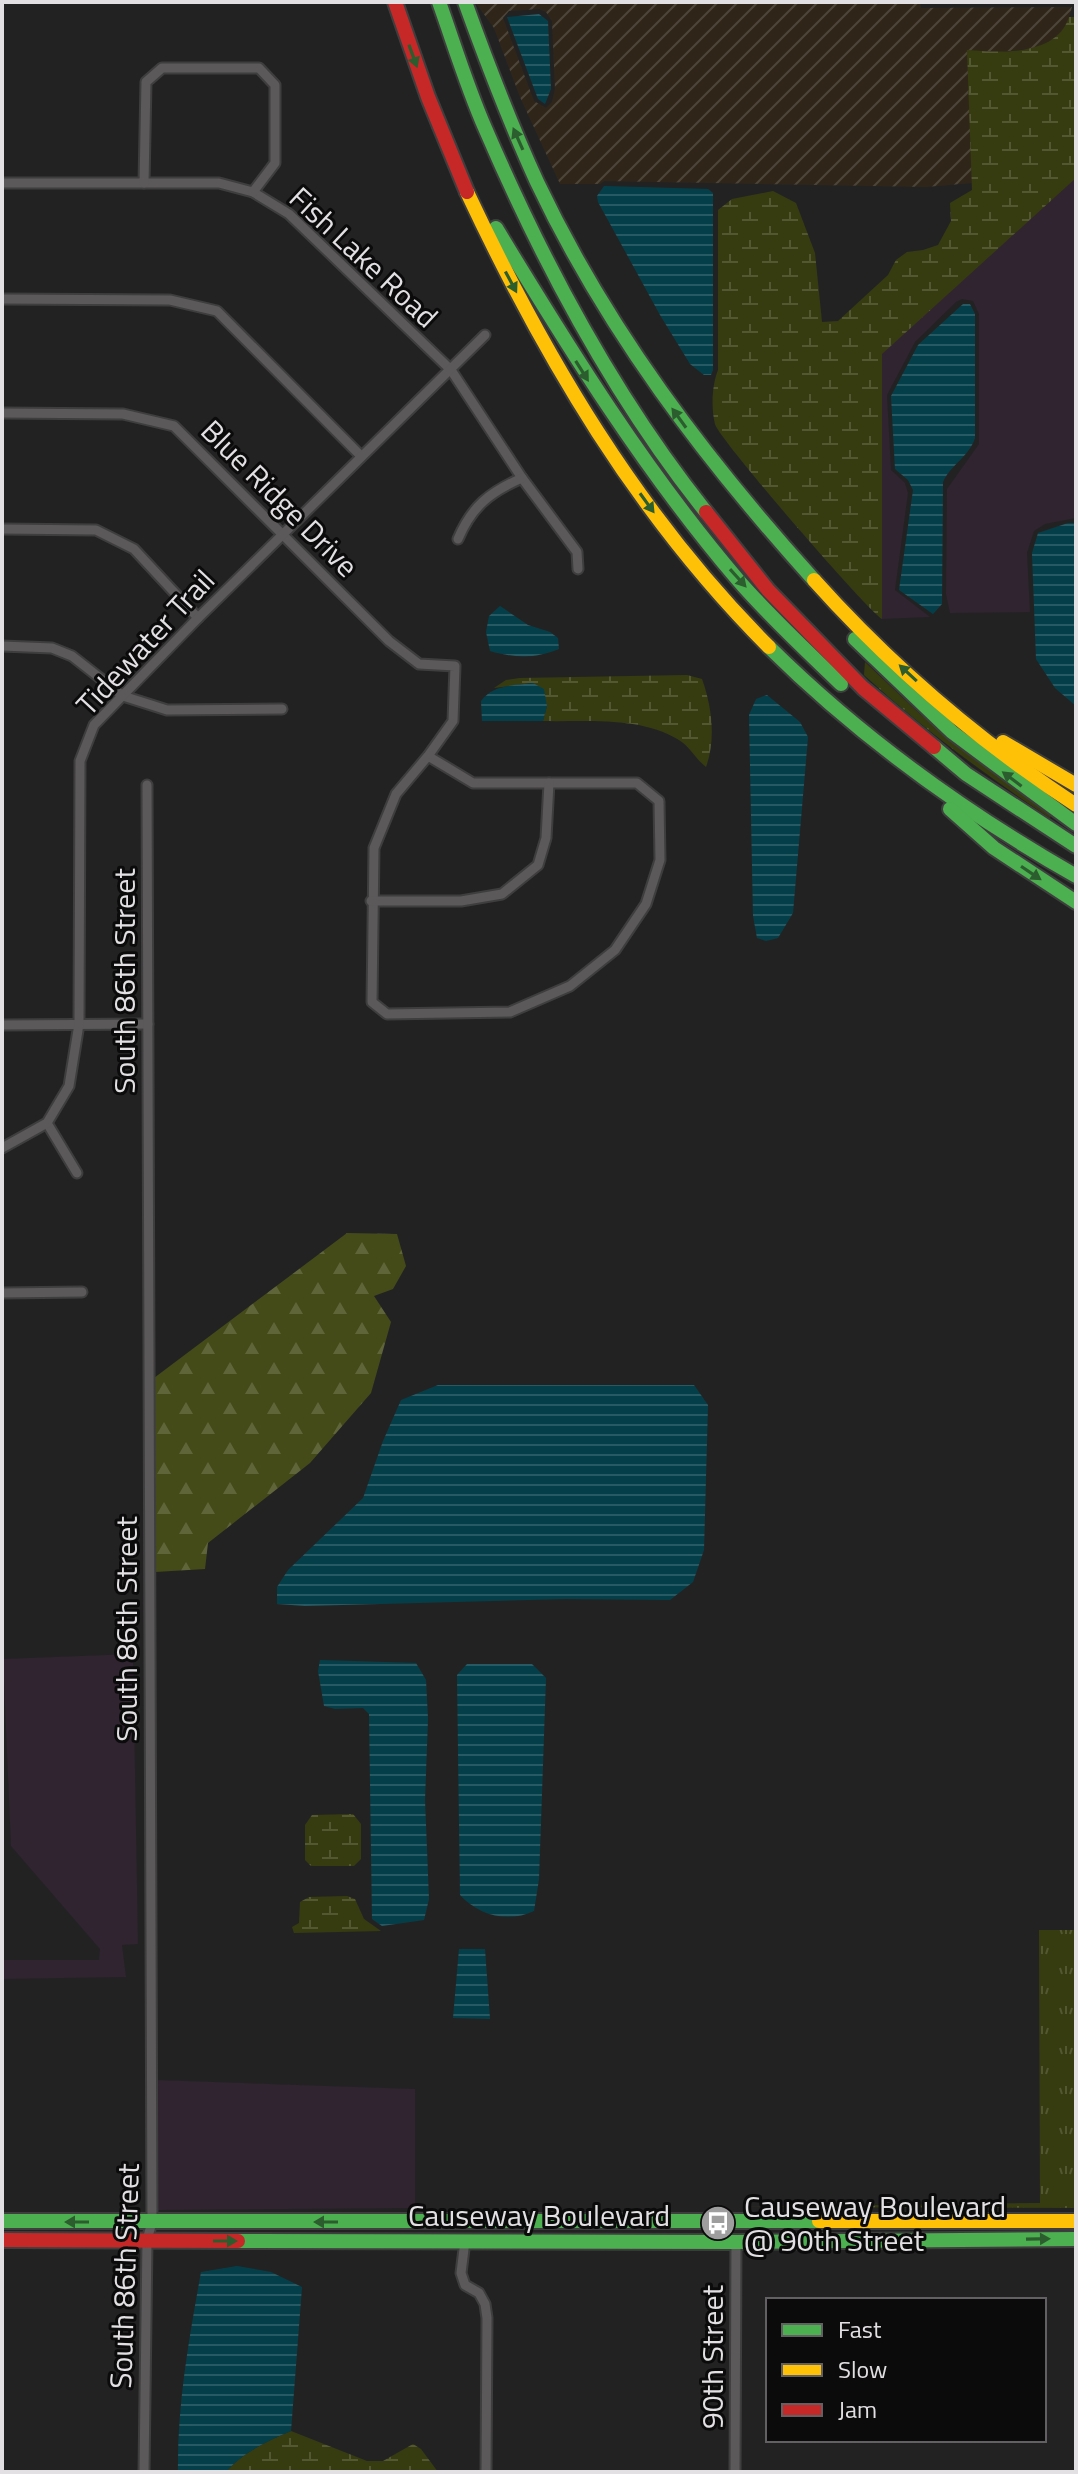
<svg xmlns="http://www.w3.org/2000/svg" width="1078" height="2474" font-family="'Titillium Web',sans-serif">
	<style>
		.commercial { fill: #2f242f }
		.industrial { fill: url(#industrial-furrows); fill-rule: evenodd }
		.grass { fill: url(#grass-tufts) }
		.forest { fill: url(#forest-firs) }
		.wetland { fill: url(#wetland-marsh) }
		.water { fill: url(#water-rules) }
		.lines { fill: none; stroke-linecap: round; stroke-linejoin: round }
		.street-casing { stroke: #3f3e3f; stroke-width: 13 }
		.fast-casing { stroke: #3f3e3f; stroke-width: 18 }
		.slow-casing { stroke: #3f3e3f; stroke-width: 18 }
		.jam-casing { stroke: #3f3e3f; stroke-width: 18 }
		.street { stroke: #5b595a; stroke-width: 9 }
		.fast { stroke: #4caf50; stroke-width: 14 }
		.slow { stroke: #ffc107; stroke-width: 14 }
		.jam { stroke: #c62828; stroke-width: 14 }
		.oneway { fill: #2c5d2e }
		.labels { text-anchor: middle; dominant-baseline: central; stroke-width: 6; stroke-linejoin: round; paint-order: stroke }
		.street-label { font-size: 30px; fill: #e2e0e2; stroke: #0c0b0c }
		.poi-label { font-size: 30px; fill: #e2e0e2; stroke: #0c0b0c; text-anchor: start }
	</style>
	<defs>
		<pattern id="industrial-furrows" width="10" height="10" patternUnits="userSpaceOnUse" patternTransform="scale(2)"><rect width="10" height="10" fill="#2f2619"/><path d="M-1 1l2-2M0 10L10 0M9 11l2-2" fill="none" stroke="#4d453a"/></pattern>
		<pattern id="grass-tufts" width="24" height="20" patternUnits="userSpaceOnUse" patternTransform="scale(2)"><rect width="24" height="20" fill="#363c10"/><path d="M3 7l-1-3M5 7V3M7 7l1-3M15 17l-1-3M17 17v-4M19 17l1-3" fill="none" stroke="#535832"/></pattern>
		<pattern id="forest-firs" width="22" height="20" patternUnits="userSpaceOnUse" patternTransform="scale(2)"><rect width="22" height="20" fill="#444b18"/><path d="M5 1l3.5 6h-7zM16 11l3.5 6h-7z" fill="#5f6539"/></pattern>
		<pattern id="wetland-marsh" width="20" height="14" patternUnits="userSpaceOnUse" patternTransform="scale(2)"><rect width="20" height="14" fill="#363c10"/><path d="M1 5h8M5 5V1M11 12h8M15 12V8" fill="none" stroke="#535832"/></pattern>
		<pattern id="water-rules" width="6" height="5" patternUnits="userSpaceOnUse" patternTransform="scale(2)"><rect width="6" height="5" fill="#043f49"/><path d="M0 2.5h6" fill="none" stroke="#285a63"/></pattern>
	</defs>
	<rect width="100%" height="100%" fill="#232223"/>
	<g class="commercial">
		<polygon points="1076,178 1076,518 1045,524 1034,531 1027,553 1030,612 950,613 946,594 947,489 979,444 979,314 973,301 962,299 956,302 915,342 887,395 891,470 905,483 908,493 895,590 930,617 882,619 882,353"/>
		<polygon points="133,1654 138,1944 122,1945 126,1977 2,1979 2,1960 99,1960 100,1949 11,1846 3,1659"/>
		<polygon points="157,2080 415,2089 415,2208 157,2210"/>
	</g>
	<path class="industrial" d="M475,2H920L921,8L1072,7L1067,25L1056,38L1035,48L1000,52L968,51L972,183L926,187L604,181L600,184H560L520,97L494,28ZM539,9L546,12L552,21L555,89L552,102L546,108L534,101L503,18L509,11Z"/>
	<g class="grass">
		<path d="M865,662L921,715L1051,815L1050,818C984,774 922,728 864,675Z"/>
		<polygon points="1039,1930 1076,1930 1076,2208 742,2207 1040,2203"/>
	</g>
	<polygon class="forest" points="347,1233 397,1234 406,1266 393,1289 374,1296 391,1322 371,1393 310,1463 208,1543 205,1569 155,1572 154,1378"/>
	<g class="wetland">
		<path d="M1069,17H1076V178L882,354V619C865,608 718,438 715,424C711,408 712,385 718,370V210L732,199L773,191L796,203L815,253L822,322L838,321L888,275L896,260L907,252L923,250L938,245L951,221L950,203L972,190L967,50C1000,53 1057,56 1069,17Z"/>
		<path d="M687,675L702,679C712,707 716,739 706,767C696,759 689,746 679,740C640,716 587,722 543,721L547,706L532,683L494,688L506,680L520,678Z"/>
		<polygon points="353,1814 361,1824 361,1859 354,1866 311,1866 305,1860 305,1825 312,1815"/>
		<polygon points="347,1896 355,1899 364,1919 381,1931 294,1933 292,1927 299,1923 300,1902 309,1897"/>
		<path d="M291,2431L367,2461H383L413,2444L421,2449L438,2472H226C243,2452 268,2441 291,2431Z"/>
	</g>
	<g class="water">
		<polygon points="539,14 548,21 551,89 545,104 538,99 507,17"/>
		<polygon points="604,186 708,189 713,193 713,370 711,375 704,375 690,364 660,315 598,202 597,196"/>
		<path d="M963,304H970L975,314V438C969,457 951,464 943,482L942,604L933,614L899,590L913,490L908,480L895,469L891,396L918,345Z"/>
		<polygon points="1068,523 1076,523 1076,706 1055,688 1036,659 1032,553 1038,533"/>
		<path d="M500,606L528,625L550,632L558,638L559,649C535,659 514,658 490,651L486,632L489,616Z"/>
		<path d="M533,683L544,689L547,706L543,721H482L481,701C494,684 512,686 533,683Z"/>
		<polygon points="767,695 800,722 808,737 793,913 778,938 766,941 757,938 753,916 749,715 756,699"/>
		<polygon points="438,1385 694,1385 708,1405 704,1550 693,1582 670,1600 566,1599 305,1606 277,1604 277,1587 288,1570 363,1498 383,1441 401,1400"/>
		<polygon points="320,1660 416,1663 426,1680 428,1719 425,1800 429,1899 424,1920 382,1926 372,1919 369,1714 363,1708 335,1709 324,1706 318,1671"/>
		<path d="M467,1664H532L546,1678L539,1879L534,1911C509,1923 479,1916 460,1895L457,1675Z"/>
		<polygon points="459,1949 485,1949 490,2019 453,2018"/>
		<path d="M237,2266L271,2272L302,2287L291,2431C268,2441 243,2452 226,2472H178C177,2405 189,2339 201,2272Z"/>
	</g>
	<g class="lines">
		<g class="street-casing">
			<g id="street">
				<polyline points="2,183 219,183 253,192 289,214 451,370 522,478 577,552 578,569"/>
				<polyline points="144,183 146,82 162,68 259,68 275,85 275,163 253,192"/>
				<polyline points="2,299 170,300 217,311 361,456"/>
				<polyline points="2,413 123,414 174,426 389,641 419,664 455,666 453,721 428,756 396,794 374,848 372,1002 387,1014 510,1012 570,986 615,950 646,904 660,860 659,801 637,783 473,783 428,756"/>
				<polyline points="2,529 96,530 134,549 198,618"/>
				<path d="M458,539C472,506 490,492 522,478"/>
				<polyline points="2,646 52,648 72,656 123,696 167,710 282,709"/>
				<polyline points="371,901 461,901 502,894 538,865 546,838 549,783"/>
				<polyline points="2,1025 148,1024"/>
				<polyline points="47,1123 77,1173"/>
				<polyline points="2,1148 47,1123 69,1086 79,1024 80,761 94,725 198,618 485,335"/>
				<polyline points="2,1293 82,1292"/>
				<polyline points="465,2241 461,2273 465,2285 479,2293 485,2304 487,2318 486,2472"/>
				<polyline points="144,2472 147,2240 152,2222 147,785"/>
				<polyline points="735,2472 736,2242"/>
			</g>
		</g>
		<g class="fast-casing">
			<g id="fast">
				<path d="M439,2C454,44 467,87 485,128C543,263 614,397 706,512"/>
				<path d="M465,2C487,63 510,123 537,182C607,330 705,459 814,580"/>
				<path d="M496,228C570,350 645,471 738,580C770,617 806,650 841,684"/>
				<polyline points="855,639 952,732 1076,824"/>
				<path d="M769,647C861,738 964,812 1076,876"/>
				<polyline points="934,747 966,774 1076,846"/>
				<polyline points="950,809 994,848 1076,902"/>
				<polyline points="2,2221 819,2221"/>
				<polyline points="238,2241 736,2242 1076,2239"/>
			</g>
		</g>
		<g class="slow-casing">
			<g id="slow">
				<path d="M467,192C545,358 638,516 769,647"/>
				<path d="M814,580C890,665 980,742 1076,805"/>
				<polyline points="1003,742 1076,785"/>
				<polyline points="819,2221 1076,2221"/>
			</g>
		</g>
		<g class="jam-casing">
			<g id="jam">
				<polyline points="395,2 428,97 467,192"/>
				<polyline points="706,512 768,590 863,688 934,747"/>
				<polyline points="2,2240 238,2241"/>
			</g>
		</g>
		<use href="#street" class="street"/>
		<use href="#fast" class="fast"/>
		<use href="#slow" class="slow"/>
		<use href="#jam" class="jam"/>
	</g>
	<defs><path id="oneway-solid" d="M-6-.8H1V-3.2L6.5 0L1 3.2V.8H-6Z" transform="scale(2)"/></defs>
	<g class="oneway">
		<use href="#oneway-solid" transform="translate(413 56) rotate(70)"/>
		<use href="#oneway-solid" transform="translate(518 139) rotate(-114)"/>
		<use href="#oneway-solid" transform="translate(511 282) rotate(62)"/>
		<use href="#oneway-solid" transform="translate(582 371) rotate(58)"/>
		<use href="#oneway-solid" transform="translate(679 418) rotate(-126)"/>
		<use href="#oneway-solid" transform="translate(647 503) rotate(54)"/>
		<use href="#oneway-solid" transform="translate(738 578) rotate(48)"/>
		<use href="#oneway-solid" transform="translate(908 673) rotate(-137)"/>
		<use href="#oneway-solid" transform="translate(1012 779) rotate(-143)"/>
		<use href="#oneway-solid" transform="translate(1031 873) rotate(34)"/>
		<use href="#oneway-solid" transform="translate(77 2222) rotate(-180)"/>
		<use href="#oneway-solid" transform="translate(326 2222) rotate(-180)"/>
		<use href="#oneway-solid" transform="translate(1038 2239) rotate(-1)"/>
		<use href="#oneway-solid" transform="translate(225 2241)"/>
	</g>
	<defs>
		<g id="bus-disc" transform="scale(1.8)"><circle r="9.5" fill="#9f9e9f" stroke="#0c0b0c"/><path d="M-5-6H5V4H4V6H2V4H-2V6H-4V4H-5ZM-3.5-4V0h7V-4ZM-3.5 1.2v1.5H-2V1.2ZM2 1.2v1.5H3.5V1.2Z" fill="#fff"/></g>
	</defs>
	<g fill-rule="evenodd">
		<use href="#bus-disc" x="718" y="2223"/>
	</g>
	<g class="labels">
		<g class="street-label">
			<text transform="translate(364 257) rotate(43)">Fish Lake Road</text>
			<text transform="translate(280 498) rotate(45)">Blue Ridge Drive</text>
			<text transform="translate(145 642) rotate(-47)">Tidewater Trail</text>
			<text transform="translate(124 981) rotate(-90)">South 86th Street</text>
			<text transform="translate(126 1629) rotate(-90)">South 86th Street</text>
			<text x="539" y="2215">Causeway Boulevard</text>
			<text transform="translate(124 2276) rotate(-88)">South 86th Street</text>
			<text transform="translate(712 2357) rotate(-90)">90th Street</text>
		</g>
		<g class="poi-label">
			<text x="744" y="2206">Causeway Boulevard<tspan x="744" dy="34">@ 90th Street</tspan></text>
		</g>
	</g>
	<rect width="1078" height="2474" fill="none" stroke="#e2e0e2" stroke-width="8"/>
	<rect x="766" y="2298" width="280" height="144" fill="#0c0b0c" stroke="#626062" stroke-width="2"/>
	<rect x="782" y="2324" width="40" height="12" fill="#4caf50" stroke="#626062" stroke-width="2"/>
	<text x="838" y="2338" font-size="24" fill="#e2e0e2">Fast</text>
	<rect x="782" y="2364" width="40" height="12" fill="#ffc107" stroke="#626062" stroke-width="2"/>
	<text x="838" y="2378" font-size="24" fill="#e2e0e2">Slow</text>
	<rect x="782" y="2404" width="40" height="12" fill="#c62828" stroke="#626062" stroke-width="2"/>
	<text x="838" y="2418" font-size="24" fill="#e2e0e2">Jam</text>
</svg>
